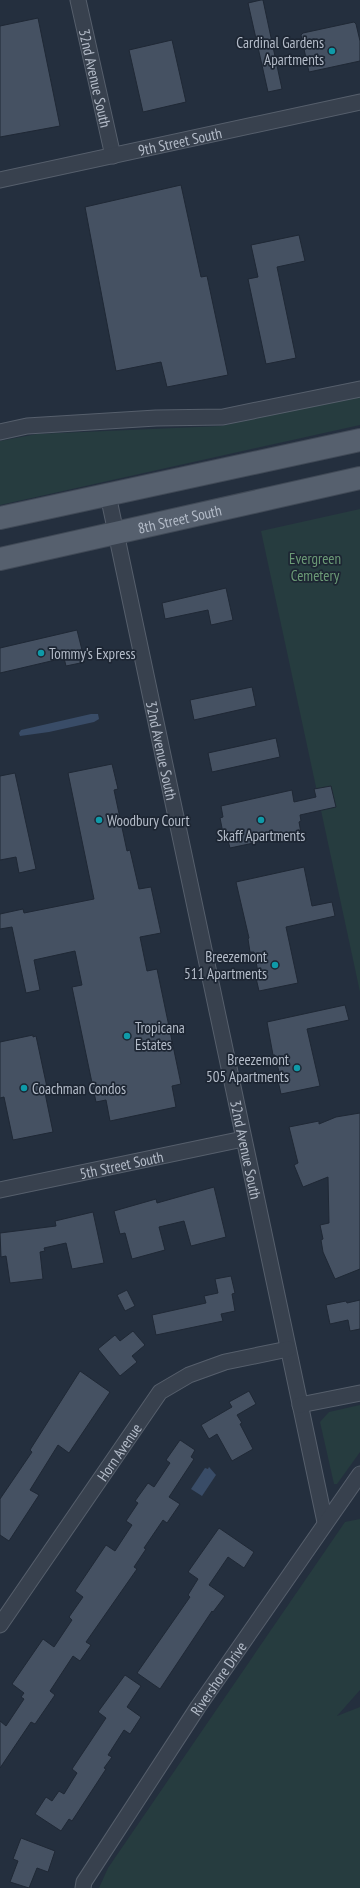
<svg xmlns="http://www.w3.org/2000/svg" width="360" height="1888" font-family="'PT Sans Narrow',sans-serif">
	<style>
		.green { fill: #263c3f }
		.water { fill: #394c67 }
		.building { fill: #455162; stroke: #1f2835 }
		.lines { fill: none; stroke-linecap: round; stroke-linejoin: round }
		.street-casing { stroke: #565f6c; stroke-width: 17 }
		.primary-casing { stroke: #414a57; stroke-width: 24 }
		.street { stroke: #38414e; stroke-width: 15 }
		.primary { stroke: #56606e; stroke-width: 22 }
		.culture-dot { fill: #0f9aa8; stroke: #1d2633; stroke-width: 1.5 }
		.labels { text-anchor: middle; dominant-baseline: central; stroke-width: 3.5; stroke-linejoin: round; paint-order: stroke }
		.poi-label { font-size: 15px; fill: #b4bcc9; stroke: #1d2633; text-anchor: start }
		.street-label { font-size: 15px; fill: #b4bcc9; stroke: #1d2633 }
		.park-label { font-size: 15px; fill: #6b9a76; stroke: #1d2633 }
	</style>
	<rect width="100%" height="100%" fill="#242f3e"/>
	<g class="green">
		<polygon points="360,396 360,425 0,505 0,441 37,434 221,426"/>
		<polygon points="360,509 360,992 261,531"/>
		<polygon points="360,1405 360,1452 337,1484 334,1484 320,1422 329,1412"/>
		<polygon points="360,1519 360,1690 337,1716 360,1707 360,1888 99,1888 108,1868 345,1522"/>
	</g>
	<g class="water">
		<polygon points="91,714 98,714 99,719 94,722 49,732 20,736 19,733 21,730"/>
		<polygon points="209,1467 216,1475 202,1496 191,1489 205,1468 208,1469"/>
	</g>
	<g class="building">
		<polygon points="261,0 263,0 282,89 268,92 248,3"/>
		<polygon points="38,18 60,126 0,137 0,26"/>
		<polygon points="354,22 356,24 360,41 360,61 309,72 301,35 303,33"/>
		<polygon points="172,40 186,102 143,112 129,50"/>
		<polygon points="181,185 201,277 207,276 228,375 167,387 161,362 116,371 85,207"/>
		<polygon points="299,235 305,261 277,267 296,358 266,364 248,279 258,277 251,245"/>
		<polygon points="226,588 233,620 211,625 208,610 165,619 162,603"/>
		<polygon points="77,630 85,662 66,666 64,658 0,673 0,648"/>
		<polygon points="252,687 256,706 194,720 190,700"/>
		<polygon points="276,738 280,757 212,772 208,753"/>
		<polygon points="112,764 118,789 114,790 127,851 130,850 139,889 151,887 161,933 140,937 147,971 157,969 181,1084 172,1086 176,1107 110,1121 106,1100 96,1102 72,987 82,985 75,951 34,960 40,990 26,993 12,927 0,929 0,914 23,909 24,913 94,899 68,773"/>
		<polygon points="15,773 36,869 19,873 16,857 0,860 0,776"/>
		<polygon points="331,786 336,807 300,815 301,821 299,822 301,833 230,848 227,837 224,838 220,818 223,817 221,806 292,790 294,802 316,797 314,789"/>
		<polygon points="304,867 312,906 332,902 335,916 286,927 298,983 259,991 256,978 259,977 254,952 250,952 248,939 249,938 236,882"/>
		<polygon points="345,1005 349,1020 307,1029 320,1086 281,1094 278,1081 281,1080 275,1055 273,1055 267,1022"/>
		<polygon points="33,1035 33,1037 36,1036 48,1092 45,1093 53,1132 13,1140 4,1097 0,1098 0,1042"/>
		<polygon points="360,1113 360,1269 335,1279 323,1252 321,1240 323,1239 320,1225 329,1223 328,1177 303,1187 294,1165 298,1163 289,1127 319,1121 319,1124 336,1117"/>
		<polygon points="214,1187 226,1237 191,1246 184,1221 159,1227 165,1250 132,1259 125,1233 120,1234 114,1211 156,1199 157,1203"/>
		<polygon points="93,1212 104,1263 72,1269 66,1243 44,1248 45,1251 40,1252 43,1279 10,1283 6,1256 1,1257 0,1233 56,1226 55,1221"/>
		<polygon points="231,1276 235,1293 232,1294 235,1311 221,1314 223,1321 156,1335 152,1315 206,1303 204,1296 218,1293 215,1279"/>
		<polygon points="127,1290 135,1306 125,1311 117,1295"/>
		<polygon points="360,1300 360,1329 350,1331 348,1320 330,1324 326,1305 346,1301 347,1303"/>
		<polygon points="133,1331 145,1345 132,1356 137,1362 120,1376 98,1349 115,1335 120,1341"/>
		<polygon points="80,1371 110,1392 69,1453 58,1445 30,1490 39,1495 9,1541 0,1535 0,1499 32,1452 30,1450"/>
		<polygon points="249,1391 256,1404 237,1415 242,1423 240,1424 253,1449 232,1461 217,1434 209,1439 201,1425 232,1407 229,1402"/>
		<polygon points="180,1440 195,1450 191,1457 194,1459 169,1497 180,1504 167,1523 163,1520 144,1548 146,1549 134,1567 137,1569 86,1642 91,1645 80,1661 73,1656 50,1691 55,1695 35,1724 31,1722 0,1768 0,1721 6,1726 24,1699 21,1697 24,1693 12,1684 43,1639 54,1647 72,1620 69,1617 83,1597 75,1591 106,1545 115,1551 132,1525 126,1521 138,1503 135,1501 148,1483 154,1487 170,1463 166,1460"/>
		<polygon points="219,1528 254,1552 244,1568 228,1557 209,1585 225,1596 213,1612 212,1611 160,1689 137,1673 190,1597 188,1595 198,1579 188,1572"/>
		<polygon points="125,1675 141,1686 127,1707 141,1717 130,1734 124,1730 108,1755 112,1757 104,1768 106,1769 72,1821 69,1819 61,1831 35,1814 46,1797 52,1801 59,1791 64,1794 77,1773 72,1769 106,1718 98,1712"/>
		<polygon points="21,1838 55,1851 48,1872 37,1868 29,1888 10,1882 18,1861 13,1859"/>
	</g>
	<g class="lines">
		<g class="street-casing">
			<g id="street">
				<path id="s1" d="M78,0L113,156"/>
				<path id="s2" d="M0,180L360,102"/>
				<polyline points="0,432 27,426 156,418 223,417 360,389"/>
				<path id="s3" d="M108,495L325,1522"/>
				<path id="s4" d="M0,1190L243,1139"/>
				<polyline points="300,1405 360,1393"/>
				<path id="s5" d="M0,1625L160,1392L189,1375L225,1362L288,1349"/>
				<path id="s6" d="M83,1888L84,1882L198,1707L360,1474"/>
			</g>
		</g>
		<g class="primary-casing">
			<g id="primary">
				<polyline points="0,518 360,440"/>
				<path id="s7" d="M0,559L360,478"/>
			</g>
		</g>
		<use href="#street" class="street"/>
		<use href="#primary" class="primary"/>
	</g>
	<g class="culture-dot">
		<circle cx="332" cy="51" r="4"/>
		<circle cx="41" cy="653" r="4"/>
		<circle cx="99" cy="820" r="4"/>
		<circle cx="261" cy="820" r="4"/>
		<circle cx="275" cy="965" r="4"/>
		<circle cx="127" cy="1036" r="4"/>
		<circle cx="297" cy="1068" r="4"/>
		<circle cx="24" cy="1088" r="4"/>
	</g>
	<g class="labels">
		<g class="poi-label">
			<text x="324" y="42" text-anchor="end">Cardinal Gardens<tspan x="324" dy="17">Apartments</tspan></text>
			<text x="49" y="653">Tommy's Express</text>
			<text x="107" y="820">Woodbury Court</text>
			<text x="261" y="835" text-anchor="middle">Skaff Apartments</text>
			<text x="267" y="956" text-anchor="end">Breezemont<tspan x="267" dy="17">511 Apartments</tspan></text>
			<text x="135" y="1027">Tropicana<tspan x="135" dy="17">Estates</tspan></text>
			<text x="289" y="1059" text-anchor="end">Breezemont<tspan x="289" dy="17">505 Apartments</tspan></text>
			<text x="32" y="1088">Coachman Condos</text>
		</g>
		<g class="street-label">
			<text stroke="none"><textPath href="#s1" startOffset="80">32nd Avenue South</textPath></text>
			<text stroke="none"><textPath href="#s2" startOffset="184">9th Street South</textPath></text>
			<text stroke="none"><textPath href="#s7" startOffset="184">8th Street South</textPath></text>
			<text stroke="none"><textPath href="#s3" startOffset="261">32nd Avenue South</textPath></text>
			<text stroke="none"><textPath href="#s3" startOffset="669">32nd Avenue South</textPath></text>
			<text stroke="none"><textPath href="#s4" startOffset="124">5th Street South</textPath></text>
			<text stroke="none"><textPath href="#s5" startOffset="210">Horn Avenue</textPath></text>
			<text stroke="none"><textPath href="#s6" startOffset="250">Rivershore Drive</textPath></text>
		</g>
		<g class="park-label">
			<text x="315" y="558">Evergreen<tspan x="315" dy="17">Cemetery</tspan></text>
		</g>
	</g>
</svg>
